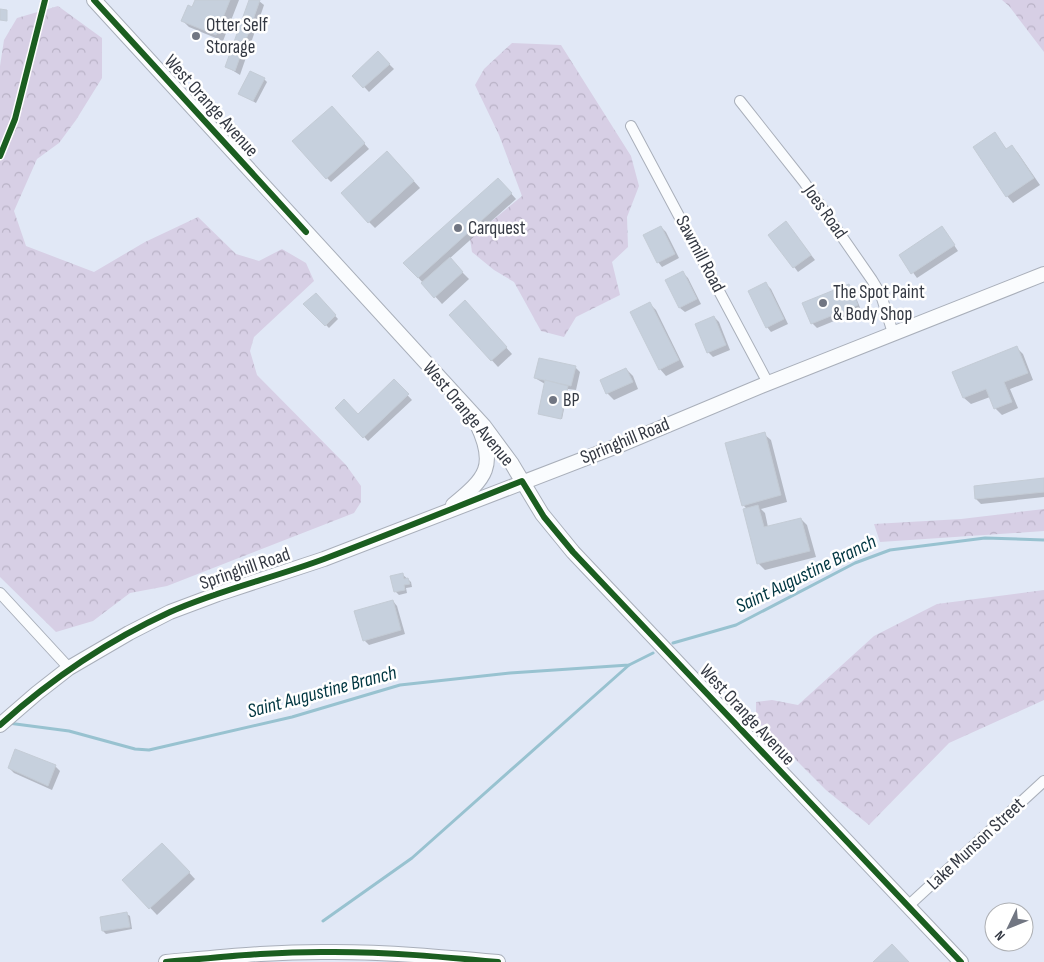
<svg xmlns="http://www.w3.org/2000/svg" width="1044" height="962" font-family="'Sofia Sans Condensed',sans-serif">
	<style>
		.forest { fill: url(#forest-crowns) }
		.shadow { fill: #0003 }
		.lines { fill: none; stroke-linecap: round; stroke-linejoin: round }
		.stream { stroke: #98c2d0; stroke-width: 3 }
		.building { fill: #c6d0dd; stroke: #c4ccd6 }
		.minor-casing { stroke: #a9afba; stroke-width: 12 }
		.secondary-casing { stroke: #a9afba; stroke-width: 16 }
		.minor { stroke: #fafcfe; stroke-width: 10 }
		.secondary { stroke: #fafcfe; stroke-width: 14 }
		.cycleway-casing { stroke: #fff; stroke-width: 9 }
		.cycleway { stroke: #1b5e20; stroke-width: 6 }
		.poi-dot { fill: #717682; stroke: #fff; stroke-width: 2 }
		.labels { text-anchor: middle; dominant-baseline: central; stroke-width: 5; stroke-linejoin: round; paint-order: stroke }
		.poi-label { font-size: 19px; fill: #343943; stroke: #fff; text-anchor: start }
		.street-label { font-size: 19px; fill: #343943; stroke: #fff }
		.water-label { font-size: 20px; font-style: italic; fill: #003641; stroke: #fff }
	</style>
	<defs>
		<pattern id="forest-crowns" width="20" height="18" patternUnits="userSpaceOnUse" patternTransform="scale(1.25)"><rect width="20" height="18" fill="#d7cfe5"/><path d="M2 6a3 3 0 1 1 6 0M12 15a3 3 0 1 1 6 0" fill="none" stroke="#b9b2c6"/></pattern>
	</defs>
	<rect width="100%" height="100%" fill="#e1e8f6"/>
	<g class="forest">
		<polygon points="1002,0 1044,0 1044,52 1009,6"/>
		<polygon points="58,6 102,38 102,78 76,120 59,143 37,159 14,211 26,246 94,272 145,242 198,217 236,254 259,261 282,249 306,263 314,281 254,337 250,351 257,375 346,465 361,486 361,502 354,513 167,586 130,593 93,621 56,632 0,577 0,66 4,40 17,18"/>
		<polygon points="512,43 561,45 631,156 639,186 627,217 628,247 612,262 620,295 576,317 564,337 541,331 514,282 494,270 472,252 470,239 522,196 499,135 475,85 484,69"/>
		<polygon points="1044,509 1044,531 880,542 874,524 961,519"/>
		<polygon points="1044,590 1044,700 949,743 869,825 826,790 756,720 756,702 772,700 798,705 874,636 937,604"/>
	</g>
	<g class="shadow">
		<polygon points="197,0 239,0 223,41 189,27 183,21 193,9"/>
		<polygon points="250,0 259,1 264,5 240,75 227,67"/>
		<polygon points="378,53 394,69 369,92 354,76"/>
		<polygon points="264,79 267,82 256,103 240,94"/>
		<polygon points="336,112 369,149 331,182 327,178"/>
		<polygon points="995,134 1007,150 1012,147 1018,153 1040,185 1013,203 1007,196"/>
		<polygon points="394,159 420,188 375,228 369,222"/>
		<polygon points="498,179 516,199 449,259 469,279 442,304 405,263"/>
		<polygon points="786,223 815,260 798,272 770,235"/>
		<polygon points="661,227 666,232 679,258 662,267 658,262"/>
		<polygon points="946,233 958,251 917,278 901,256"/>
		<polygon points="683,273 688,278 701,304 685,312 680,308 667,281"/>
		<polygon points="766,284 771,289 788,324 771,332 767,327"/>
		<polygon points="848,285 853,290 861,310 817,328 812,323"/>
		<polygon points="316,295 338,319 329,328 305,304"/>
		<polygon points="650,304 656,310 684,367 666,376 660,369"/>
		<polygon points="471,309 512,354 498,367 451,315"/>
		<polygon points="714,317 719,322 730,350 713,357 708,352"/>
		<polygon points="1017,348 1023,354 1033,380 1010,389 1018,408 1002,415 995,408 990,397 971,404 964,398 954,372"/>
		<polygon points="575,367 580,372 576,390 568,389 562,419 540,414 545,384 535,378"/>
		<polygon points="626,369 633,376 638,389 614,400 607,393"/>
		<polygon points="394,381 412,400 368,441 337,408 358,415"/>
		<polygon points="764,434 771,440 787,502 761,509 765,513 768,527 801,519 807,525 816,557 765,570 758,563 747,509 743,505"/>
		<polygon points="1044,480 1044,497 981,504 976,499 975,487"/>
		<polygon points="402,574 411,582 412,587 406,588 407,593 399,595 396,592 392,577"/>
		<polygon points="393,601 397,606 405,634 369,645 364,640"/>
		<polygon points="55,766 60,771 52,790 14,773 9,768"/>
		<polygon points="169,851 195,879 157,915 124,880"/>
		<polygon points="127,914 130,916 132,929 106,934 103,931"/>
	</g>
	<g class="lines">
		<g class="stream">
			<polyline points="673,643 736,625 855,563 890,550 985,538 1044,540"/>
			<polyline points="8,723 69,731 135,749 149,750 292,717 400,685 510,673 629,665 653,653"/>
			<polyline points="323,921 412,858 629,665"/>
		</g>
	</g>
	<g class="building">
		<polygon points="195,0 230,0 216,35 181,21 188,5 192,7"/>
		<polygon points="249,0 260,0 235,71 225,67"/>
		<polygon points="0,9 7,10 7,21 0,20"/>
		<polygon points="378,51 390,64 363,88 352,76"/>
		<polygon points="250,71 265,78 253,101 238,94"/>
		<polygon points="332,106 365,143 326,179 292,141"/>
		<polygon points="995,132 1006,149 1012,145 1034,178 1006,197 973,147"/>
		<polygon points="387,151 414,181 368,223 341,193"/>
		<polygon points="498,178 512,193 418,278 403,263"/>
		<polygon points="786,221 811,255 793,268 768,235"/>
		<polygon points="661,226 675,254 657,263 643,235"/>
		<polygon points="942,226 955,245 911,274 899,255"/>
		<polygon points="450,257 463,272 434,298 421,283"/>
		<polygon points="683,271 697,299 679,308 665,280"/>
		<polygon points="766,282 784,319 766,328 748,291"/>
		<polygon points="849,284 858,305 811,324 802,303"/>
		<polygon points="316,293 336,315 325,326 303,304"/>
		<polygon points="465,300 507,347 491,361 449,315"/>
		<polygon points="650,302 679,360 659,370 630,312"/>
		<polygon points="714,316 726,345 707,353 695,324"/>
		<polygon points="1017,346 1028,373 1004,382 1012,402 994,409 986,389 963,398 952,372"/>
		<polygon points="539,358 576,366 571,386 534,378"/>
		<polygon points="626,368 633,382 606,394 600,380"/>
		<polygon points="394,379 409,394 363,438 335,408 344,399 358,414"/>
		<polygon points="545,380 568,386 561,419 538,414"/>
		<polygon points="765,432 781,495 742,506 725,443"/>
		<polygon points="1044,478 1044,492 975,499 974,486"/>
		<polygon points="758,505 764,527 801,518 810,551 757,564 743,509"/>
		<polygon points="403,573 404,579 408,578 410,584 404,585 405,590 394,592 390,576"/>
		<polygon points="393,600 401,630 363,641 354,611"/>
		<polygon points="15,749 56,765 48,786 8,768"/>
		<polygon points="162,843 190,872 149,909 122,880"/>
		<polygon points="127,912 130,927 102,931 100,917"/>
		<polygon points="892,944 909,962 873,962"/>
	</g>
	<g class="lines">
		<g class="minor-casing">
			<g id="minor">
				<polyline points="740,101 804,182 872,280 881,295 893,333"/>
				<polyline points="631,126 768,383"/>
				<polyline points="0,593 69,668"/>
				<polyline points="908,906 1044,781"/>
			</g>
		</g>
		<g class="secondary-casing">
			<g id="secondary">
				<polyline points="94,0 484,426 512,464 542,514 573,552 961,962"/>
				<path d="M453,505C486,478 497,466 477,424"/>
				<polyline points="0,725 37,693 69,668 129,633 170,612 218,594 324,559 620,445 761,386 1044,274"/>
				<path d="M166,962C222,957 278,951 334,952C389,952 444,957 498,962"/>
			</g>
		</g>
		<use href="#minor" class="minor"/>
		<use href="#secondary" class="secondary"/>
		<g class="cycleway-casing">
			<g id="cycleway">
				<polyline points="94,0 306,232"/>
				<polyline points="0,156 15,119 45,0"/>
				<path d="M0,725C51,679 107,641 170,612C219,590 273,578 324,559C390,534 456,507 522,481L544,517L573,552L961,962"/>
				<path d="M166,962C222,957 278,951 334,952C389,952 444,957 498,962"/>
			</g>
		</g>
		<use href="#cycleway" class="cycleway"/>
	</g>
	<g class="poi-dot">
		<circle cx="196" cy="36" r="5"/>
		<circle cx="458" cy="228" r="5"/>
		<circle cx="823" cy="303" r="5"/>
		<circle cx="553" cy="400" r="5"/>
	</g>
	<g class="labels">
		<g class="poi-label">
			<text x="206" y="25">Otter Self<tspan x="206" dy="22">Storage</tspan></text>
			<text x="468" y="228">Carquest</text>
			<text x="833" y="292">The Spot Paint<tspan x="833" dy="22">&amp; Body Shop</tspan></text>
			<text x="563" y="400">BP</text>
		</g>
		<g class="street-label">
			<text transform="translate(211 106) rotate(48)">West Orange Avenue</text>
			<text transform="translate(825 212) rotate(55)">Joes Road</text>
			<text transform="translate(700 254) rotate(62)">Sawmill Road</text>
			<text transform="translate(468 414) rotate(50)">West Orange Avenue</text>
			<text transform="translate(625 441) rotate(-22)">Springhill Road</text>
			<text transform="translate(245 569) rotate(-19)">Springhill Road</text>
			<text transform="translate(747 715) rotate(47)">West Orange Avenue</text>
			<text transform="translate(976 844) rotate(-43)">Lake Munson Street</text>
		</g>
		<g class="water-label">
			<text transform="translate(806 574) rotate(-26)">Saint Augustine Branch</text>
			<text transform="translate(322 692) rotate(-15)">Saint Augustine Branch</text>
		</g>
	</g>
	<g transform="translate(1009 927) rotate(227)"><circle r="24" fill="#ffffff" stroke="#aeb0b4"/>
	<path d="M0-4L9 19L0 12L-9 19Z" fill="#717682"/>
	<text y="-8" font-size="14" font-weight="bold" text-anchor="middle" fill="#343943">N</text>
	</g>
</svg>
